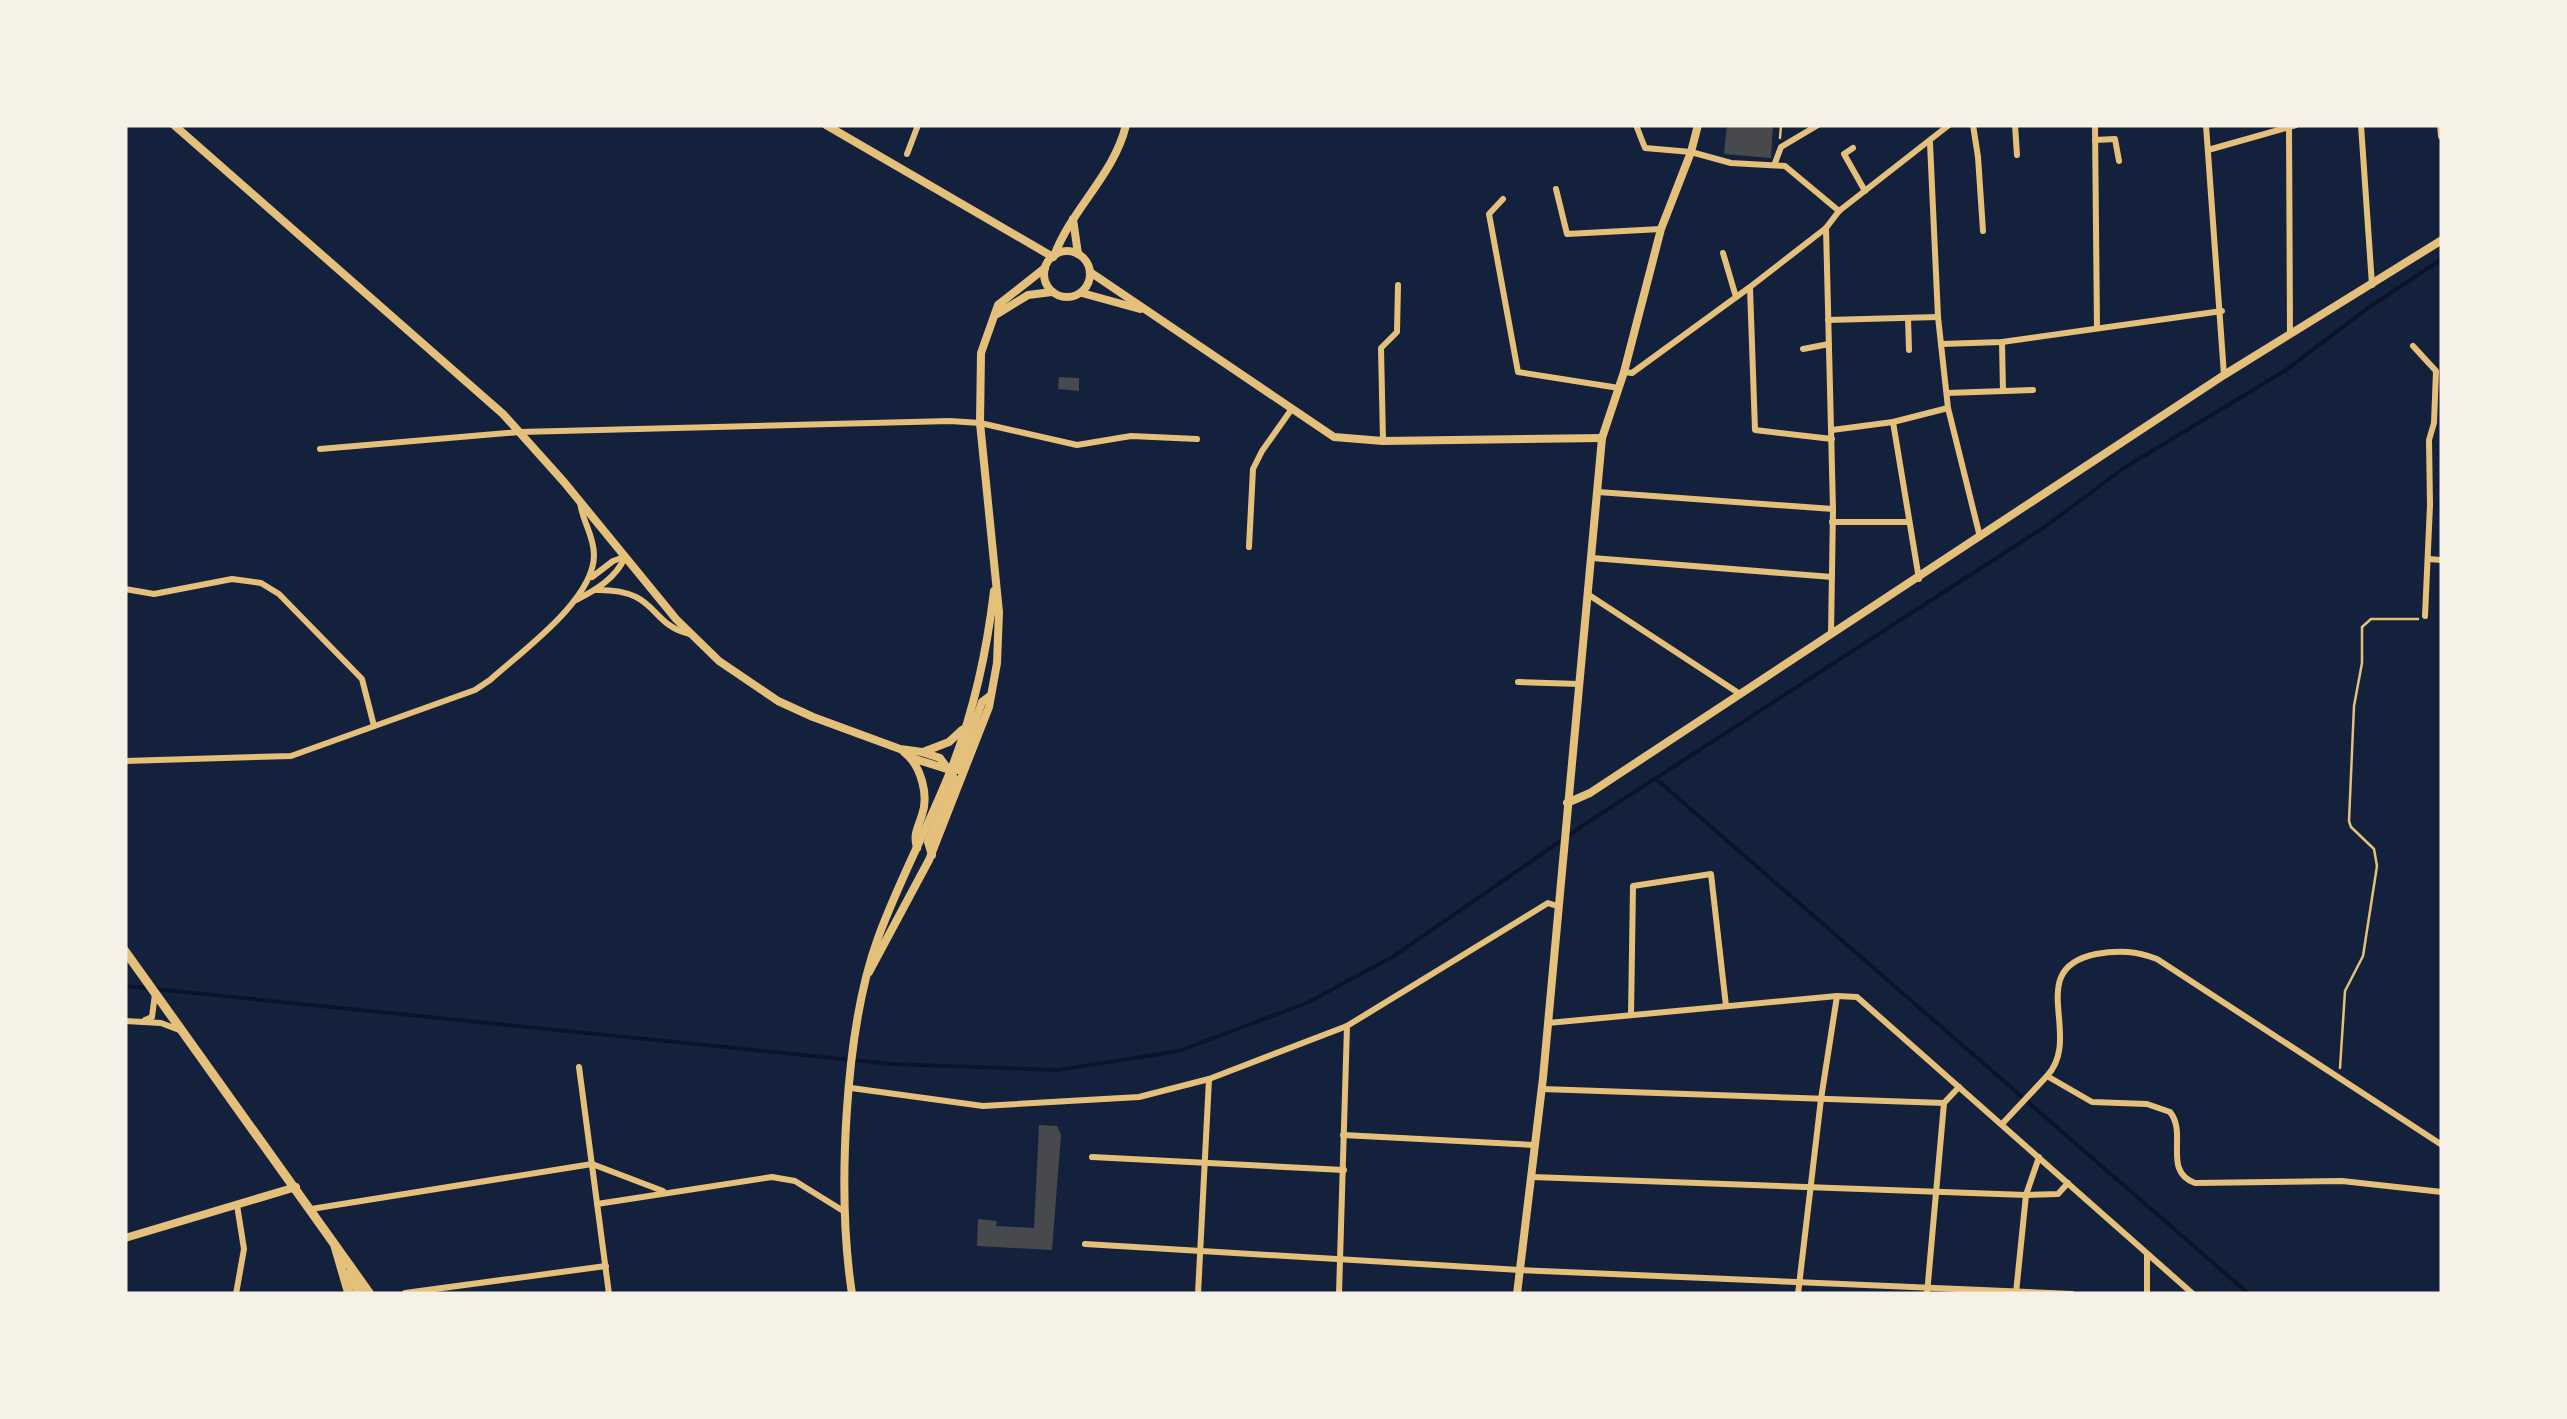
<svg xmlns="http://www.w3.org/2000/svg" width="2567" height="1419" font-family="Karla,sans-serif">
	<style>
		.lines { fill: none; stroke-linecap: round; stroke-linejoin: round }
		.stream { stroke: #0b132b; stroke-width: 4 }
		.building { fill: #48494c }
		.path { stroke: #e5c07b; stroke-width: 2.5 }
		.minor { stroke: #e5c07b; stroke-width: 6 }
		.tertiary { stroke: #e5c07b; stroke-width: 8 }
		.secondary { stroke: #e5c07b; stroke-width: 9 }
	</style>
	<rect width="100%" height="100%" fill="#14213d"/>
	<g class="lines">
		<g class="stream">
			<polyline points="1656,779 2249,1294"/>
			<polyline points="125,986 891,1064 1058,1070 1179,1051 1307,1003 1394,956 1588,822 2046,526 2124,468 2286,370 2368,308 2442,259"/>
		</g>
	</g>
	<g class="building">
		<polygon points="1727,125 1773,125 1771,158 1724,154"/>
		<polygon points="1059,377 1079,378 1079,391 1058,389"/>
		<polygon points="1039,1125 1057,1126 1061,1135 1052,1250 977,1246 978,1219 997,1221 996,1226 1034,1228"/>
	</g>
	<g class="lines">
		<g class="path">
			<polyline points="1780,138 1781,125"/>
			<polyline points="2340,1068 2345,991 2363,956 2377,866 2374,849 2351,827 2349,821 2354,706 2362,663 2362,627 2371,619 2418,619"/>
		</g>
		<g class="minor">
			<polyline points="1636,125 1645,148 1691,152 1731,163 1785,166 1839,211"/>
			<polyline points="1973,125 1978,157 1983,231"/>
			<polyline points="2015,125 2017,155"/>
			<polyline points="2095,125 2097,328"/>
			<polyline points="2206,125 2224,375"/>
			<polyline points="2289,125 2290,334"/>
			<polyline points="2361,125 2372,285"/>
			<polyline points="2095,140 2115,139 2119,161"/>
			<polyline points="1930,143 1938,317 1948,408 1980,537"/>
			<polyline points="1853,148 1844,154 1865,191"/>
			<polyline points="2208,150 2296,125"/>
			<polyline points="907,154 918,125"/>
			<polyline points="1775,163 1781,147 1818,125"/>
			<polyline points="1556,189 1567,234 1661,229"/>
			<polyline points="1503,199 1489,214 1518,372 1619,388"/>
			<polyline points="1826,228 1833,509 1831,634"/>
			<polyline points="1723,253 1736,297"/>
			<polyline points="1750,288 1755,430 1832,439"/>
			<polyline points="1908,318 1909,350"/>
			<polyline points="1828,320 1938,317"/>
			<polyline points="2002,342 2003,391"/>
			<polyline points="1941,344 2002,342 2222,311"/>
			<polyline points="2413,346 2436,371 2434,423 2429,440 2430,505 2425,616"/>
			<polyline points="1803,349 1829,344"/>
			<polyline points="1624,372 1632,373 1750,287 1826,228 1839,211 1949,125"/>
			<polyline points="1947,393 2033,390"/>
			<polyline points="1893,422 1919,579"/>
			<polyline points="1832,430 1893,422 1948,408"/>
			<polyline points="1383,441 1381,348 1397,332 1398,285"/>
			<polyline points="320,449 520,432 950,421 980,423 1077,445 1131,436 1197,439"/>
			<polyline points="1598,492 1833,509"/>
			<polyline points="1832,522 1908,522"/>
			<polyline points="1249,547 1253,469 1262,451 1291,410"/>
			<polyline points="1592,558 1832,577"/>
			<polyline points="2428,559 2442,560"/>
			<polyline points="592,577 613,561 624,557"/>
			<polyline points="125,589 154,594 232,579 261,583 279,594 362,679 374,726"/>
			<path d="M596,590C660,589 647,624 690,634"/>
			<polyline points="1589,595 1740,694"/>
			<path d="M576,600C596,590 616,578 625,557"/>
			<polyline points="1518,682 1579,684"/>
			<path d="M125,761L291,756L475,690L490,680C522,651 594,600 594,555C594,535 582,521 580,502"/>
			<polyline points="1631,1015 1633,886 1711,874 1726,1006"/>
			<polyline points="145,1020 152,1017 155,994"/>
			<polyline points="125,1021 161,1023 182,1031"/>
			<polyline points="1548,1023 1837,996 1857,997 2193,1294"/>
			<polyline points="579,1067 609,1294"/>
			<path d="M2047,1076C2084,1036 2023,969 2096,954C2119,950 2136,951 2157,959L2442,1145"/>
			<polyline points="851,1088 983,1106 1139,1097 1209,1079 1347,1026 1548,903 1557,906"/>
			<polyline points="1542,1089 1944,1103"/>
			<path d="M2002,1124L2047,1076L2092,1102L2147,1104L2170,1112C2188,1134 2162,1171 2195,1183L2342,1181L2442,1192"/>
			<polyline points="1343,1135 1534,1145"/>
			<polyline points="1092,1157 1344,1170"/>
			<polyline points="1532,1177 2026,1195 2058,1194 2068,1183"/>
			<polyline points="597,1204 772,1177 795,1181 845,1212"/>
			<polyline points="311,1209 592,1164 663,1191"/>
			<polyline points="1085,1244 1520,1270 2072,1294"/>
			<polyline points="405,1293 606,1266"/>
			<polyline points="2016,1293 2026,1195 2039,1157"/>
			<polyline points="236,1294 244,1249 237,1205"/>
			<polyline points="1198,1294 1209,1079"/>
			<polyline points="1339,1294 1347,1026"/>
			<polyline points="1798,1294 1821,1099 1837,996"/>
			<polyline points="1927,1294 1944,1103 1959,1087"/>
			<polyline points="2147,1294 2147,1255"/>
		</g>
		<g class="tertiary">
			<polyline points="174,125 503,414 564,482 676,619 719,661 778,701 813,717 900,749 922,752 940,758 955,779 928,842 932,855"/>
			<polyline points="826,125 1053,257"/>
			<polyline points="2441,125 2442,136"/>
			<polyline points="1073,219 1078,254"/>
			<circle cx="1067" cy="274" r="23"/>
			<path d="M1054,256C1072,208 1114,175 1126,125"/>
			<polyline points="1090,272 1334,437 1383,441 1602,438"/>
			<polyline points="1082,293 1140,309"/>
			<polyline points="997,314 1028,295 1052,292"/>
			<path d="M904,752C921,765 929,795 922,815C918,828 913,834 917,848"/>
			<polyline points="923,752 949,742 962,730"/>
			<polyline points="912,758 950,770"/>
			<polyline points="950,770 958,770 982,702 990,696"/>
			<polyline points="1567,803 1590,793 2224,375 2442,240"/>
			<polyline points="869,972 929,860 989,707 997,663 999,612 980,423 981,353 998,305 1045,268"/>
			<polyline points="125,1238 296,1187"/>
			<path d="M852,1294C837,1196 844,1031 878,938C900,878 931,822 954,762C975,706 987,650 994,591"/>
			<polyline points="1517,1294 1543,1078 1602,438 1624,372 1661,229 1691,152 1698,125"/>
		</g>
		<g class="secondary">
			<polyline points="125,951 370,1294"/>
			<polyline points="335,1246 349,1294"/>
			<polyline points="350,1273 359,1294"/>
		</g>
	</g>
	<rect width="2567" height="1419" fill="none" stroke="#f6f1e7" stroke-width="255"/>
</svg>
